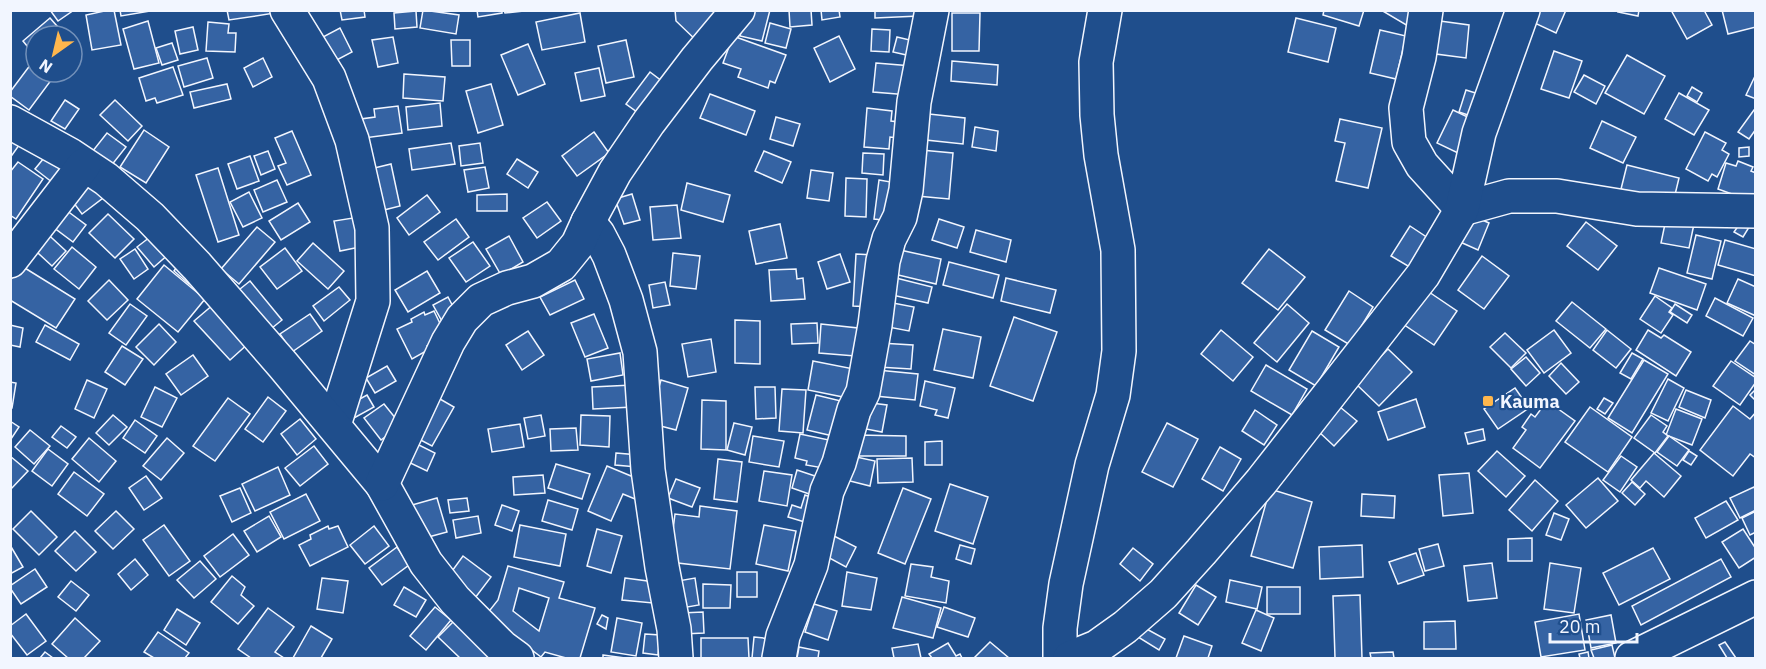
<svg xmlns="http://www.w3.org/2000/svg" width="1766" height="669" font-family="'IBM Plex Sans',sans-serif">
	<style>
		.building { fill: #3563a3; stroke: #f2f6ff; stroke-width: 1.5; fill-rule: evenodd }
		.lines { fill: none; stroke-linecap: round; stroke-linejoin: round }
		.minor-casing { stroke: #f2f6ff; stroke-width: 36 }
		.minor { stroke: #1f4e8c; stroke-width: 33 }
		.poi-dot { fill: #ffb74d; stroke: #1f4e8c; stroke-width: 2 }
		.labels { text-anchor: middle; dominant-baseline: central; stroke-width: 4.5; stroke-linejoin: round; paint-order: stroke }
		.poi-label { font-size: 18px; font-weight: bold; fill: #f2f6ff; stroke: #1f4e8c; text-anchor: start }
	</style>
	<rect width="100%" height="100%" fill="#1f4e8c"/>
	<g class="building">
		<polygon points="50,10 74,10 58,21"/>
		<polygon points="109,10 114,10 121,45 92,50 86,15"/>
		<polygon points="120,10 156,10 121,16"/>
		<polygon points="227,10 274,10 275,13 229,20"/>
		<polygon points="340,10 364,10 365,17 342,20"/>
		<polygon points="423,10 459,15 456,34 420,28"/>
		<polygon points="477,10 502,10 502,13 478,17"/>
		<polygon points="504,10 533,10 505,13"/>
		<polygon points="675,10 731,10 700,44 676,21"/>
		<polygon points="746,10 770,10 762,41 740,36"/>
		<polygon points="789,10 811,10 812,25 790,27"/>
		<polygon points="821,10 839,10 840,17 822,20"/>
		<polygon points="875,10 918,10 919,16 875,18"/>
		<polygon points="1324,10 1364,10 1359,26 1323,15"/>
		<polygon points="1381,10 1417,10 1408,26"/>
		<polygon points="1530,10 1566,10 1556,33 1526,19"/>
		<polygon points="1619,10 1639,10 1638,16 1618,12"/>
		<polygon points="1671,10 1707,10 1705,12 1712,25 1687,39"/>
		<polygon points="1722,10 1756,10 1756,27 1728,34"/>
		<polygon points="416,11 417,27 395,29 394,13"/>
		<polygon points="580,13 585,42 542,50 536,22"/>
		<polygon points="952,13 980,13 979,51 952,51"/>
		<polygon points="50,18 64,34 62,36 36,36 36,57 23,41"/>
		<polygon points="1296,18 1336,28 1328,62 1288,52"/>
		<polygon points="148,21 159,63 134,69 123,29"/>
		<polygon points="1440,21 1469,25 1466,58 1436,54"/>
		<polygon points="208,22 229,24 228,33 236,33 235,52 206,51"/>
		<polygon points="770,23 791,29 786,48 765,43"/>
		<polygon points="193,27 198,50 180,54 175,31"/>
		<polygon points="340,28 352,52 333,62 321,38"/>
		<polygon points="872,29 890,30 889,52 871,51"/>
		<polygon points="1380,30 1406,36 1396,79 1370,73"/>
		<polygon points="733,36 786,55 775,83 770,81 768,88 738,77 741,69 723,63"/>
		<polygon points="839,36 855,69 830,82 814,48"/>
		<polygon points="393,37 398,63 378,67 372,40"/>
		<polygon points="897,37 914,41 911,56 893,52"/>
		<polygon points="451,40 470,40 470,66 452,66"/>
		<polygon points="626,40 634,77 606,83 598,46"/>
		<polygon points="172,43 178,60 162,65 156,48"/>
		<polygon points="528,44 545,84 518,95 501,55"/>
		<polygon points="1554,51 1582,61 1569,98 1541,89"/>
		<polygon points="1627,55 1665,76 1644,114 1605,93"/>
		<polygon points="207,58 213,78 184,87 178,66"/>
		<polygon points="263,58 272,77 253,87 244,68"/>
		<polygon points="952,61 998,65 997,85 951,81"/>
		<polygon points="876,63 912,66 909,95 873,92"/>
		<polygon points="31,64 36,67 36,72 42,72 52,79 29,110 10,96 10,92"/>
		<polygon points="173,67 183,95 157,103 155,98 146,101 139,78"/>
		<polygon points="599,68 605,96 581,101 575,73"/>
		<polygon points="650,72 667,85 644,117 626,104"/>
		<polygon points="404,74 445,77 443,101 403,98"/>
		<polygon points="1756,74 1756,99 1746,95"/>
		<polygon points="1584,75 1605,86 1596,104 1574,92"/>
		<polygon points="227,84 231,99 194,108 190,92"/>
		<polygon points="491,84 503,125 478,133 466,91"/>
		<polygon points="1692,87 1702,93 1697,102 1687,96"/>
		<polygon points="1466,90 1485,96 1477,118 1459,112"/>
		<polygon points="1679,93 1709,110 1694,135 1665,119"/>
		<polygon points="710,94 755,111 746,135 700,118"/>
		<polygon points="65,100 79,109 65,129 51,121"/>
		<polygon points="115,100 142,126 128,141 100,115"/>
		<polygon points="440,103 442,126 408,130 406,107"/>
		<polygon points="398,106 402,133 364,138 361,119 375,117 374,109"/>
		<polygon points="867,108 892,111 891,121 899,122 898,138 890,137 889,149 864,147"/>
		<polygon points="1453,110 1474,120 1458,153 1437,143"/>
		<polygon points="1754,110 1756,111 1756,129 1749,139 1738,132"/>
		<polygon points="929,114 965,118 963,144 926,140"/>
		<polygon points="776,117 800,124 793,146 770,139"/>
		<polygon points="1340,119 1382,128 1368,188 1336,181 1345,143 1335,141"/>
		<polygon points="1602,121 1636,137 1623,163 1590,148"/>
		<polygon points="975,127 998,131 996,151 972,147"/>
		<polygon points="144,130 169,147 146,183 120,167"/>
		<polygon points="292,131 311,175 287,185 278,166 286,163 275,138"/>
		<polygon points="594,132 609,153 577,176 562,156"/>
		<polygon points="1705,132 1726,143 1722,150 1729,154 1717,177 1712,174 1708,181 1686,169"/>
		<polygon points="107,133 126,147 107,171 88,157"/>
		<polygon points="10,134 22,141 10,158"/>
		<polygon points="451,143 455,164 412,170 409,149"/>
		<polygon points="480,143 483,163 461,166 459,146"/>
		<polygon points="1749,147 1749,156 1739,157 1739,148"/>
		<polygon points="921,150 953,153 949,199 917,196"/>
		<polygon points="268,151 275,169 261,175 254,156"/>
		<polygon points="764,151 791,162 782,183 755,171"/>
		<polygon points="48,153 69,171 57,186 35,169"/>
		<polygon points="863,153 884,154 883,175 862,173"/>
		<polygon points="250,156 259,181 237,189 228,164"/>
		<polygon points="517,159 538,172 528,188 507,174"/>
		<polygon points="1738,161 1753,167 1751,171 1756,173 1756,196 1754,202 1718,189 1726,163 1736,166"/>
		<polygon points="18,162 43,179 16,219 10,215 10,172"/>
		<polygon points="391,164 400,206 376,212 366,170"/>
		<polygon points="1627,165 1679,178 1673,203 1621,189"/>
		<polygon points="485,167 489,188 468,192 464,170"/>
		<polygon points="218,168 239,235 218,242 196,175"/>
		<polygon points="811,170 833,173 829,201 807,198"/>
		<polygon points="846,178 867,179 866,217 845,216"/>
		<polygon points="277,180 287,202 263,212 254,190"/>
		<polygon points="879,180 897,183 891,221 874,219"/>
		<polygon points="91,182 103,198 82,214 70,198"/>
		<polygon points="687,183 730,195 723,222 681,210"/>
		<polygon points="249,192 262,218 243,227 230,202"/>
		<polygon points="507,194 507,211 477,211 477,195"/>
		<polygon points="632,194 640,220 624,224 615,199"/>
		<polygon points="427,195 440,212 409,235 397,218"/>
		<polygon points="547,202 561,221 537,238 523,218"/>
		<polygon points="298,203 310,222 281,240 269,221"/>
		<polygon points="677,205 681,238 653,240 650,207"/>
		<polygon points="66,210 86,225 73,242 53,227"/>
		<polygon points="108,214 134,239 115,258 89,233"/>
		<polygon points="1469,214 1489,223 1478,250 1458,241"/>
		<polygon points="359,217 365,246 340,251 334,221"/>
		<polygon points="456,219 469,237 438,260 424,242"/>
		<polygon points="939,219 964,227 957,248 932,240"/>
		<polygon points="1666,219 1694,224 1689,248 1661,243"/>
		<polygon points="1743,219 1751,224 1743,237 1734,232"/>
		<polygon points="1586,222 1617,246 1598,270 1567,246"/>
		<polygon points="780,224 787,258 756,264 749,231"/>
		<polygon points="1410,226 1431,240 1413,269 1391,256"/>
		<polygon points="40,227 66,251 52,266 26,242"/>
		<polygon points="257,227 275,242 239,284 221,269"/>
		<polygon points="976,230 1011,240 1006,262 970,252"/>
		<polygon points="154,234 170,253 154,267 137,247"/>
		<polygon points="1696,235 1721,241 1712,279 1687,273"/>
		<polygon points="509,236 523,262 501,275 486,249"/>
		<polygon points="1725,240 1756,249 1756,276 1718,265"/>
		<polygon points="473,242 490,266 466,282 449,258"/>
		<polygon points="313,243 344,271 328,289 297,261"/>
		<polygon points="72,247 96,267 79,289 54,269"/>
		<polygon points="285,248 302,271 277,289 260,267"/>
		<polygon points="135,249 148,269 134,279 120,259"/>
		<polygon points="1269,249 1305,277 1278,310 1242,283"/>
		<polygon points="900,250 941,259 936,284 894,274"/>
		<polygon points="673,253 700,256 696,289 670,286"/>
		<polygon points="840,254 850,282 827,289 818,262"/>
		<polygon points="856,254 874,255 871,307 853,306"/>
		<polygon points="1482,256 1509,276 1484,309 1458,290"/>
		<polygon points="181,261 197,274 189,284 174,271"/>
		<polygon points="949,262 999,275 993,298 943,285"/>
		<polygon points="20,265 75,299 56,328 10,300 10,281"/>
		<polygon points="164,265 205,299 178,332 137,299"/>
		<polygon points="1659,268 1706,284 1697,310 1650,293"/>
		<polygon points="796,269 797,279 803,278 805,299 771,301 769,270"/>
		<polygon points="427,271 440,293 408,312 395,290"/>
		<polygon points="896,278 932,287 928,303 892,295"/>
		<polygon points="1006,278 1056,290 1050,313 1001,301"/>
		<polygon points="1738,279 1756,287 1756,316 1727,303"/>
		<polygon points="109,280 128,300 107,320 88,301"/>
		<polygon points="575,280 584,299 550,315 540,297"/>
		<polygon points="250,281 282,320 267,332 235,293"/>
		<polygon points="665,282 670,305 653,308 649,285"/>
		<polygon points="339,287 350,300 324,321 313,306"/>
		<polygon points="1426,290 1457,311 1434,345 1403,324"/>
		<polygon points="1349,291 1373,307 1350,345 1325,330"/>
		<polygon points="1655,296 1672,308 1669,312 1673,315 1661,333 1640,319"/>
		<polygon points="448,297 458,316 443,323 433,305"/>
		<polygon points="1715,298 1753,318 1743,336 1706,316"/>
		<polygon points="1572,302 1606,329 1590,348 1556,321"/>
		<polygon points="893,303 914,307 909,331 888,327"/>
		<polygon points="130,304 147,316 126,345 109,333"/>
		<polygon points="214,304 250,342 230,360 194,321"/>
		<polygon points="1287,304 1309,323 1277,362 1254,343"/>
		<polygon points="1675,304 1692,315 1687,323 1670,312"/>
		<polygon points="434,311 446,336 427,346 428,350 412,359 397,329 412,322 411,319 424,312 425,315"/>
		<polygon points="310,314 322,331 292,352 280,334"/>
		<polygon points="594,314 608,348 585,357 571,323"/>
		<polygon points="1014,317 1057,332 1033,401 990,386"/>
		<polygon points="735,320 760,321 760,364 735,363"/>
		<polygon points="817,323 818,343 792,344 791,324"/>
		<polygon points="159,324 176,342 154,365 136,347"/>
		<polygon points="821,324 858,328 855,356 819,353"/>
		<polygon points="10,325 23,328 20,347 10,345"/>
		<polygon points="45,325 79,344 70,360 36,342"/>
		<polygon points="943,329 981,337 973,378 934,370"/>
		<polygon points="1221,330 1253,357 1233,381 1201,354"/>
		<polygon points="1554,330 1571,353 1544,373 1527,350"/>
		<polygon points="1607,330 1631,349 1616,368 1593,350"/>
		<polygon points="1648,330 1661,338 1664,335 1691,352 1676,376 1636,350"/>
		<polygon points="528,331 544,355 522,370 506,345"/>
		<polygon points="1312,331 1339,347 1316,386 1289,370"/>
		<polygon points="1505,333 1526,353 1511,368 1490,347"/>
		<polygon points="711,339 716,372 688,377 682,344"/>
		<polygon points="1750,341 1756,345 1756,375 1735,361"/>
		<polygon points="880,343 913,345 911,369 878,367"/>
		<polygon points="122,346 143,359 125,385 105,372"/>
		<polygon points="1388,349 1412,372 1379,406 1355,383"/>
		<polygon points="620,353 623,375 591,381 587,359"/>
		<polygon points="1632,353 1643,359 1631,379 1620,373"/>
		<polygon points="193,355 208,376 181,395 166,374"/>
		<polygon points="1526,357 1540,373 1526,386 1511,369"/>
		<polygon points="1644,360 1668,374 1632,433 1608,418"/>
		<polygon points="813,361 859,370 853,399 808,390"/>
		<polygon points="1731,361 1756,378 1756,382 1740,405 1713,386"/>
		<polygon points="1561,363 1579,382 1566,394 1549,376"/>
		<polygon points="1266,365 1307,389 1292,415 1251,391"/>
		<polygon points="387,366 396,381 375,393 366,378"/>
		<polygon points="877,370 918,374 915,400 875,396"/>
		<polygon points="1668,379 1684,388 1668,421 1651,413"/>
		<polygon points="87,380 107,389 94,418 75,409"/>
		<polygon points="661,380 688,388 676,430 649,423"/>
		<polygon points="925,381 955,388 948,418 935,415 937,410 920,406"/>
		<polygon points="10,382 16,383 12,408 10,408"/>
		<polygon points="632,385 633,407 593,409 592,387"/>
		<polygon points="155,387 177,398 162,427 141,417"/>
		<polygon points="755,387 775,387 776,418 756,419"/>
		<polygon points="1515,388 1529,408 1498,429 1484,409"/>
		<polygon points="782,389 806,390 803,433 779,431"/>
		<polygon points="1756,389 1756,401 1750,395"/>
		<polygon points="1686,390 1711,400 1705,418 1679,407"/>
		<polygon points="367,395 374,407 354,418 347,406"/>
		<polygon points="433,395 454,407 432,446 411,435"/>
		<polygon points="816,395 841,401 833,436 807,430"/>
		<polygon points="268,397 286,411 263,442 245,429"/>
		<polygon points="228,398 250,414 215,461 193,446"/>
		<polygon points="1604,398 1613,403 1605,414 1597,409"/>
		<polygon points="1416,399 1425,427 1388,440 1378,412"/>
		<polygon points="702,400 726,401 726,450 701,449"/>
		<polygon points="1547,401 1575,421 1540,468 1513,448 1526,430 1522,427 1531,414 1535,417"/>
		<polygon points="871,403 887,405 882,432 866,429"/>
		<polygon points="384,404 401,425 381,440 364,418"/>
		<polygon points="1733,406 1750,419 1756,412 1756,458 1750,454 1733,476 1700,450"/>
		<polygon points="1340,407 1357,421 1334,446 1318,431"/>
		<polygon points="1590,407 1632,437 1608,472 1565,442"/>
		<polygon points="1676,409 1702,419 1692,445 1666,435"/>
		<polygon points="1255,410 1277,425 1264,445 1242,431"/>
		<polygon points="113,415 127,427 109,445 96,433"/>
		<polygon points="541,415 545,436 528,439 524,418"/>
		<polygon points="581,415 610,416 609,447 580,445"/>
		<polygon points="1651,415 1667,426 1663,432 1668,436 1655,453 1634,438"/>
		<polygon points="300,419 316,439 297,455 281,434"/>
		<polygon points="135,420 157,436 145,453 123,438"/>
		<polygon points="10,421 19,427 11,439 10,439"/>
		<polygon points="734,423 752,427 745,455 727,450"/>
		<polygon points="1167,423 1198,439 1173,487 1142,472"/>
		<polygon points="520,424 524,447 492,452 488,429"/>
		<polygon points="61,426 76,437 67,448 52,437"/>
		<polygon points="576,428 578,450 551,451 550,429"/>
		<polygon points="1483,429 1485,440 1468,444 1465,433"/>
		<polygon points="30,430 50,446 34,464 15,447"/>
		<polygon points="800,434 829,440 823,468 806,465 807,461 795,458"/>
		<polygon points="858,435 906,436 906,456 858,456"/>
		<polygon points="753,436 784,441 779,467 749,462"/>
		<polygon points="1669,436 1689,450 1677,466 1657,452"/>
		<polygon points="89,438 116,461 99,482 72,459"/>
		<polygon points="167,438 184,453 161,480 143,466"/>
		<polygon points="942,441 942,465 925,465 925,442"/>
		<polygon points="413,442 435,453 427,471 404,460"/>
		<polygon points="314,446 328,464 300,486 285,468"/>
		<polygon points="1220,447 1241,459 1223,491 1202,479"/>
		<polygon points="48,449 68,464 52,486 32,471"/>
		<polygon points="1497,451 1525,476 1506,497 1478,471"/>
		<polygon points="1689,451 1697,456 1691,465 1683,460"/>
		<polygon points="616,453 639,455 637,467 615,465"/>
		<polygon points="1654,453 1681,476 1664,497 1646,481 1640,488 1631,480"/>
		<polygon points="847,455 875,461 870,486 842,479"/>
		<polygon points="10,456 28,471 11,489 10,488"/>
		<polygon points="1621,456 1637,467 1620,492 1603,480"/>
		<polygon points="912,458 913,482 878,483 877,459"/>
		<polygon points="718,459 742,462 737,502 714,499"/>
		<polygon points="556,464 590,474 582,499 548,488"/>
		<polygon points="607,466 643,481 635,499 623,494 611,521 588,511"/>
		<polygon points="278,467 290,495 255,511 242,484"/>
		<polygon points="797,470 821,478 815,496 792,488"/>
		<polygon points="764,471 792,475 787,506 759,501"/>
		<polygon points="74,472 104,494 87,516 58,494"/>
		<polygon points="1469,473 1473,513 1443,516 1439,475"/>
		<polygon points="543,475 545,493 514,495 513,477"/>
		<polygon points="146,476 162,498 144,510 129,488"/>
		<polygon points="1598,478 1618,501 1586,528 1566,505"/>
		<polygon points="676,479 700,488 692,507 668,498"/>
		<polygon points="1535,480 1558,501 1532,531 1509,510"/>
		<polygon points="1632,482 1645,494 1635,505 1622,493"/>
		<polygon points="950,484 988,497 973,544 935,531"/>
		<polygon points="1754,487 1756,490 1756,510 1740,518 1730,498"/>
		<polygon points="240,488 251,513 232,522 220,496"/>
		<polygon points="903,488 931,499 905,564 878,553"/>
		<polygon points="1270,489 1312,502 1293,568 1251,556"/>
		<polygon points="306,494 320,521 284,539 270,512"/>
		<polygon points="1362,494 1395,496 1394,518 1361,516"/>
		<polygon points="805,495 816,499 808,523 788,517 792,505 801,508"/>
		<polygon points="437,498 447,532 421,539 412,505"/>
		<polygon points="467,498 469,511 450,513 448,500"/>
		<polygon points="548,500 578,509 572,530 542,521"/>
		<polygon points="1726,501 1738,520 1706,538 1695,518"/>
		<polygon points="502,505 519,511 512,531 495,525"/>
		<polygon points="700,506 737,511 730,569 669,562 675,514 699,517"/>
		<polygon points="31,511 57,537 39,555 13,529"/>
		<polygon points="116,511 134,529 113,549 95,531"/>
		<polygon points="1756,511 1756,532 1750,535 1742,518"/>
		<polygon points="1554,513 1569,519 1561,540 1546,535"/>
		<polygon points="269,516 281,537 257,552 244,531"/>
		<polygon points="478,516 481,533 456,538 453,520"/>
		<polygon points="164,525 190,561 169,576 143,540"/>
		<polygon points="520,525 566,534 560,566 514,557"/>
		<polygon points="764,525 796,531 788,571 756,564"/>
		<polygon points="328,526 329,529 338,526 348,547 310,566 299,545 311,539 310,535"/>
		<polygon points="374,526 389,546 365,564 350,545"/>
		<polygon points="597,529 622,536 611,573 587,566"/>
		<polygon points="1743,529 1756,549 1756,557 1739,568 1722,542"/>
		<polygon points="75,531 96,552 76,571 55,551"/>
		<polygon points="233,534 249,555 220,577 204,556"/>
		<polygon points="832,535 856,547 846,567 822,554"/>
		<polygon points="1532,538 1532,561 1508,561 1508,539"/>
		<polygon points="1438,544 1444,566 1425,571 1419,549"/>
		<polygon points="10,545 23,567 10,574"/>
		<polygon points="960,545 975,549 971,564 956,559"/>
		<polygon points="1362,545 1363,577 1320,579 1319,547"/>
		<polygon points="397,547 409,565 382,585 369,568"/>
		<polygon points="1133,548 1153,564 1140,581 1120,564"/>
		<polygon points="1653,548 1670,579 1619,605 1603,573"/>
		<polygon points="1416,553 1424,575 1398,584 1389,562"/>
		<polygon points="463,556 491,577 472,602 444,582"/>
		<polygon points="135,559 148,575 131,590 118,574"/>
		<polygon points="1721,559 1731,577 1641,625 1632,606"/>
		<polygon points="200,561 216,579 194,598 177,580"/>
		<polygon points="1492,563 1497,598 1468,601 1464,566"/>
		<polygon points="1550,563 1581,568 1574,613 1544,609"/>
		<polygon points="911,564 933,567 931,577 949,581 946,603 905,596"/>
		<path d="M508,566L564,582L559,598L595,608L580,658H566L545,652L541,657L486,615L498,600ZM519,588L549,598L539,631L513,611Z"/>
		<polygon points="35,569 47,587 21,604 10,588 10,586"/>
		<rect x="737" y="572" width="20" height="25"/>
		<polygon points="847,572 877,578 871,610 842,606"/>
		<polygon points="232,576 245,587 241,595 254,606 238,624 211,602"/>
		<polygon points="322,578 348,581 343,613 317,609"/>
		<polygon points="625,578 655,582 653,603 622,600"/>
		<polygon points="695,578 699,605 676,609 672,582"/>
		<polygon points="1230,580 1262,587 1257,609 1226,602"/>
		<polygon points="71,581 89,595 76,611 58,597"/>
		<polygon points="703,584 731,585 730,608 703,608"/>
		<polygon points="1196,585 1216,597 1198,625 1179,613"/>
		<polygon points="404,587 426,600 416,617 394,605"/>
		<rect x="1267" y="587" width="33" height="27"/>
		<polygon points="1360,595 1362,658 1335,658 1333,596"/>
		<polygon points="902,597 941,608 933,638 893,628"/>
		<polygon points="814,604 837,611 828,640 805,632"/>
		<polygon points="435,607 451,620 426,650 410,636"/>
		<polygon points="944,607 975,618 968,637 937,627"/>
		<polygon points="268,608 294,627 275,652 284,658 251,658 238,649"/>
		<polygon points="177,609 200,623 186,645 164,630"/>
		<polygon points="1256,610 1274,618 1261,651 1242,643"/>
		<polygon points="703,612 704,633 683,634 681,613"/>
		<polygon points="26,614 46,641 27,655 10,633 10,626"/>
		<polygon points="1579,614 1585,650 1541,657 1535,622"/>
		<polygon points="602,615 608,618 606,629 597,624"/>
		<polygon points="1611,615 1616,643 1591,648 1586,620"/>
		<polygon points="75,618 100,641 84,658 68,658 52,644"/>
		<polygon points="617,618 642,623 636,656 611,652"/>
		<polygon points="454,621 492,658 460,658 438,637"/>
		<polygon points="1455,621 1456,649 1424,649 1424,622"/>
		<polygon points="311,626 332,639 321,658 293,658"/>
		<polygon points="1143,627 1165,639 1159,650 1138,637"/>
		<polygon points="158,632 189,653 185,658 154,658 144,652"/>
		<polygon points="645,634 660,635 658,655 643,653"/>
		<polygon points="1184,636 1212,646 1208,658 1176,658"/>
		<polygon points="754,637 772,639 771,658 752,658"/>
		<polygon points="701,638 748,638 749,658 701,658"/>
		<polygon points="990,642 1009,658 974,658"/>
		<polygon points="1725,642 1736,658 1727,658 1719,645"/>
		<polygon points="948,643 956,656 960,654 962,658 932,658 929,654"/>
		<polygon points="918,644 921,658 894,658 892,648"/>
		<polygon points="1612,645 1615,658 1594,658 1591,650"/>
		<polygon points="799,647 819,651 818,658 821,658 797,658"/>
		<polygon points="45,652 53,658 40,658"/>
		<polygon points="1393,652 1394,658 1371,658 1370,653"/>
		<polygon points="1588,652 1589,658 1580,658 1579,654"/>
		<polygon points="603,655 625,658 603,658"/>
	</g>
	<g class="lines">
		<g class="minor-casing">
			<g id="minor">
				<polyline points="287,10 329,78 352,140 372,228 373,301 334,425"/>
				<polyline points="1426,10 1419,57 1406,108 1409,142 1422,165 1462,209 1509,196 1557,196 1637,209 1756,211"/>
				<polyline points="10,122 70,155 106,179 150,217 197,266 283,365 382,484 426,563 455,600 502,647 517,658"/>
				<polyline points="588,222 598,234 609,255 626,300 640,352 648,470 662,567 674,629 676,658"/>
				<polyline points="10,261 84,165"/>
				<polyline points="382,484 448,342 462,319 481,300 507,288 533,281 561,265 578,244 588,222 615,172 649,122 697,59 738,10"/>
				<polyline points="779,658 783,636 811,565 827,491 839,463 854,410 863,392 875,325 883,261 889,239 900,217 906,190 914,102 932,10"/>
				<polyline points="1060,658 1060,628 1066,584 1092,465 1113,395 1119,351 1118,250 1101,155 1097,115 1096,62 1105,10"/>
				<polyline points="1070,658 1097,647 1125,627 1163,594 1201,552 1261,482 1423,275 1462,209 1479,133 1523,10"/>
				<polyline points="1632,658 1756,597"/>
			</g>
		</g>
		<use href="#minor" class="minor"/>
	</g>
	<rect class="poi-dot" x="1482" y="395" width="12" height="12" rx="3"/>
	<g class="labels">
		<g class="poi-label">
			<text x="1500" y="401">Kauma</text>
		</g>
	</g>
	<rect width="1766" height="669" fill="none" stroke="#f2f6ff" stroke-width="24"/>
	<g transform="translate(54 54) rotate(214)"><circle r="28" fill="#1f4e8c" stroke="#7391ba" stroke-width="1.5"/>
	<path d="M0-4.5L10 22L0 15L-10 22Z" fill="#ffb74d"/>
	<text y="-9" font-size="16" font-weight="bold" text-anchor="middle" fill="#f2f6ff">N</text>
	</g>
	<path d="M1550 633v9h87v-9" fill="none" stroke="#f2f6ff" stroke-width="3"/>
	<text x="1559" y="633" font-size="18" fill="#f2f6ff" stroke="#1f4e8c" stroke-width="4.5" paint-order="stroke">20 m</text>
</svg>
